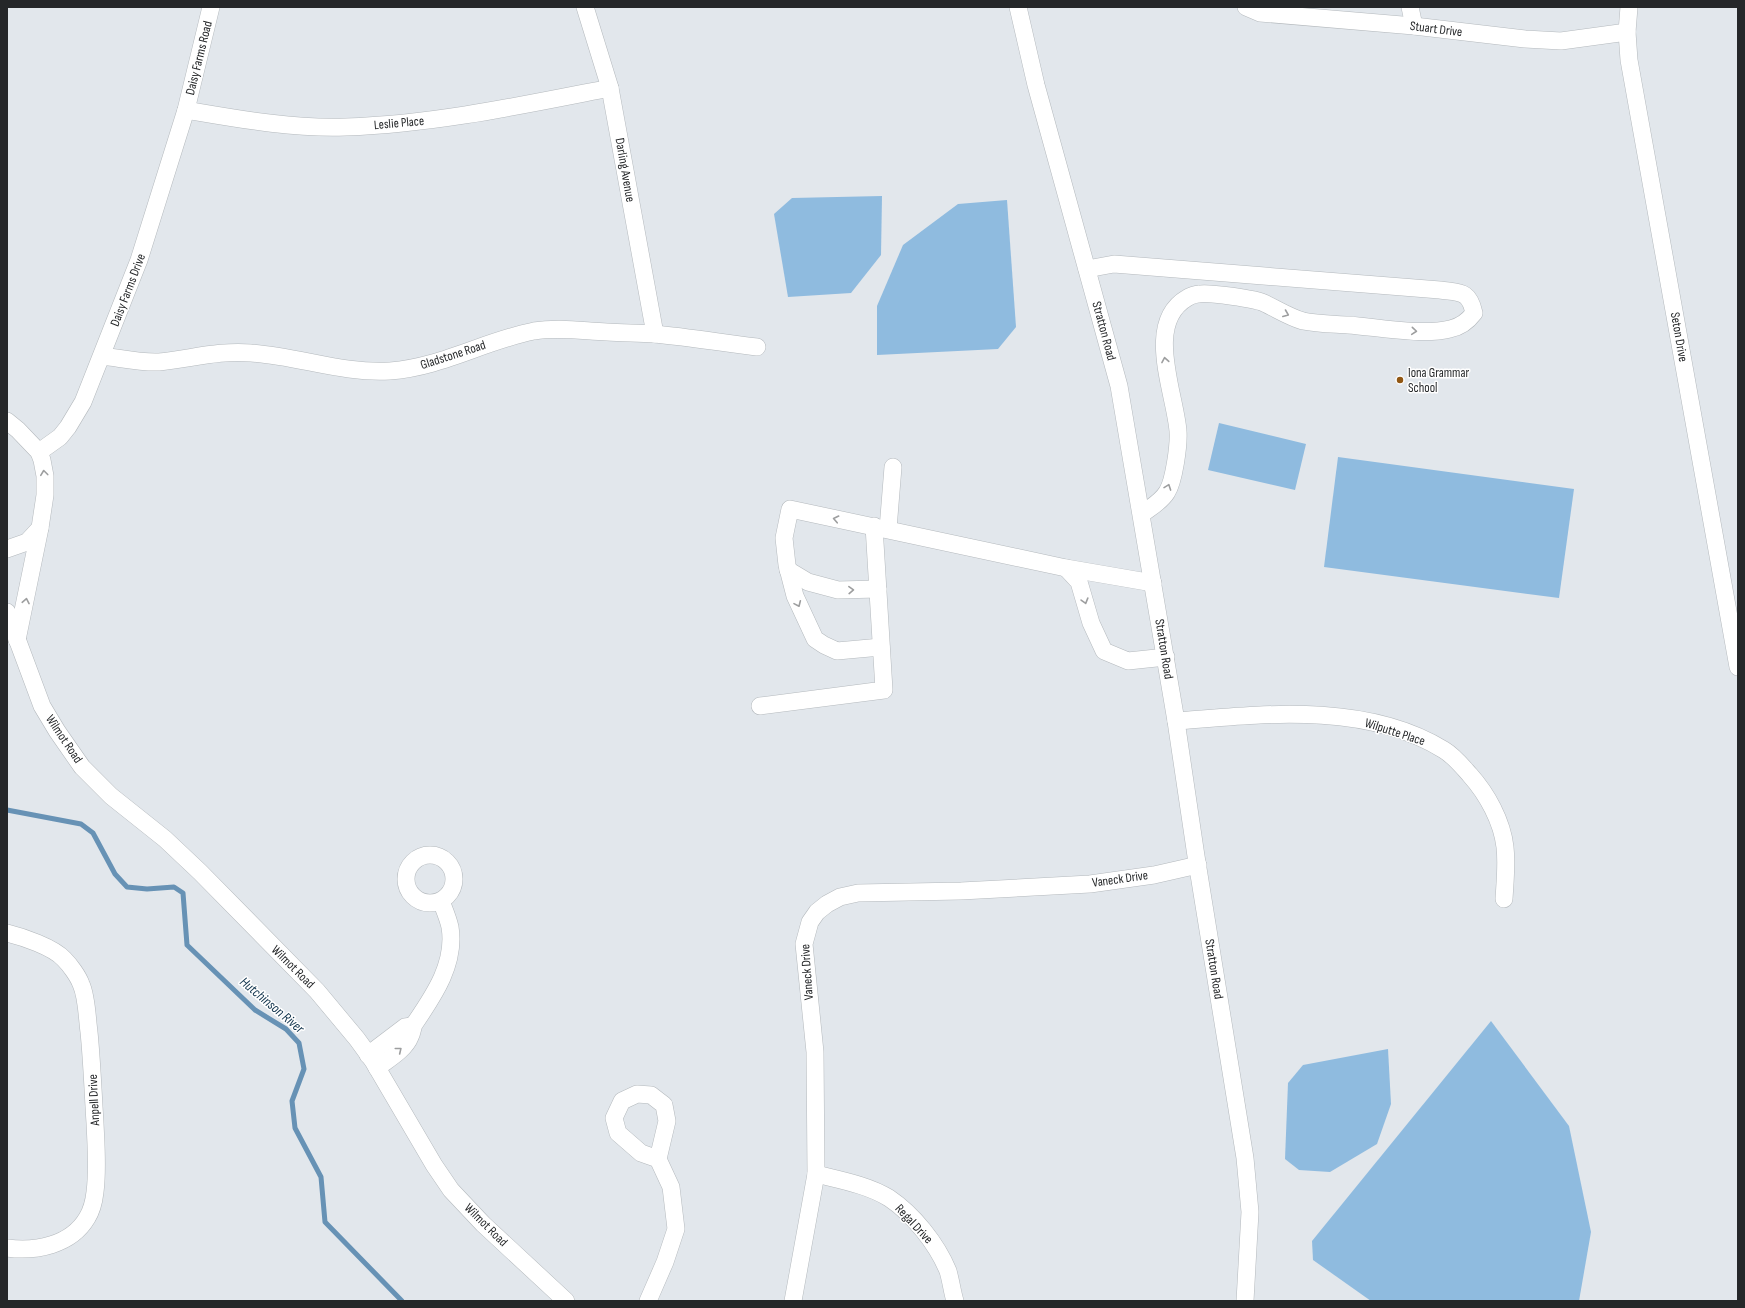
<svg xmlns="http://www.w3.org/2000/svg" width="1745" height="1308" font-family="'Sofia Sans Condensed',sans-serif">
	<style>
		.green { fill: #8fbbdf }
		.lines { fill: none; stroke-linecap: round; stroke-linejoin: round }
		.stream { stroke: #6792b5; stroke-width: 5 }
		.minor-casing { stroke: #b4b9bd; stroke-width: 18 }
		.minor { stroke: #fff; stroke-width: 17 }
		.oneway { stroke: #9d9e9f }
		.poi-dot { fill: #915713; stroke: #fff; stroke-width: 1.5 }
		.labels { text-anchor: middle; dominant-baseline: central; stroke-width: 3; stroke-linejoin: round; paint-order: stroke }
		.street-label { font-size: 13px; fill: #252729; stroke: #fff }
		.poi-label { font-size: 13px; fill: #252729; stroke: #fff; text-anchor: start }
		.water-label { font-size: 14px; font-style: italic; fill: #10334c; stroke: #fff }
	</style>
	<rect width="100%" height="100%" fill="#e2e7ec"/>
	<g class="green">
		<polygon points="882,196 881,255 851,293 788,297 774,214 792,198"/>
		<polygon points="1007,200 1016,327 998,349 877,355 877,306 903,245 958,204"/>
		<polygon points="1219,423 1306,444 1295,490 1208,470"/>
		<polygon points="1338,457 1574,489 1559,598 1324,567"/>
		<polygon points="1491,1021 1569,1126 1591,1232 1579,1301 1371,1301 1313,1260 1312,1241"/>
		<polygon points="1388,1049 1391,1104 1377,1144 1330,1172 1299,1170 1285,1159 1288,1083 1303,1065"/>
	</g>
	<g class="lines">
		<polyline class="stream" points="7,810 81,824 93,833 115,874 127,887 147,889 174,887 183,893 187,945 255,1010 286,1029 299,1043 304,1069 292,1101 295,1128 321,1177 325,1222 402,1301"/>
		<g class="minor-casing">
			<g id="minor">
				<polyline points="585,7 610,88 655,334"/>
				<polyline points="1018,7 1036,85 1119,386 1176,721 1196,856 1245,1158 1250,1212 1245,1301"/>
				<polyline points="1246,7 1260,13 1414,26 1525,39 1561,41 1627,32"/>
				<polyline points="1410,7 1414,26"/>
				<polyline points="1629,7 1627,32 1629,60 1738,667"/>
				<path d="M186,110C239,119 293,129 346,127C435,124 523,105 610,88"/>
				<path d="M1087,269L1114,264L1440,290C1460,293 1469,290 1474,313C1468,321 1460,327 1450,329C1422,336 1377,327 1348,325C1333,324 1317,324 1303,321C1289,317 1277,309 1264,303C1256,299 1208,292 1199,294C1196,294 1190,296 1187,298C1144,323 1175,393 1178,431C1179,445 1174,481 1167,492C1161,502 1151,507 1142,514"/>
				<path d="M102,356C120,358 141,363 159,362C190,359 220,350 251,353C298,356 343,374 390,371C442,367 484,341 534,331C559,327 583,331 607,332C623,333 639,333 654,334C688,337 723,343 757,347"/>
				<polyline points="7,421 18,430 39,452 42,460 45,476 45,495 40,528 17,640"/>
				<polyline points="39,452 60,437 68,427 83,402 139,260 186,110 211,7"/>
				<polyline points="888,529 893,467"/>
				<polyline points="7,549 27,542 40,528"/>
				<polyline points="1066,568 1079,582 1091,623 1104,651 1128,661 1166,657"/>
				<polyline points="788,570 808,582 838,590 878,589"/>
				<polyline points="7,612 42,706 57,731 82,767 111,796 165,839 200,872 317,991 357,1039 373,1061 434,1165 451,1190 483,1224 566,1301"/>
				<polyline points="881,647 837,651 824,645 815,639 795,596 787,565 784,538 790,509 1066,568 1153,583"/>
				<polyline points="760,706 884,690 874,526"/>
				<path d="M1176,721C1263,714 1366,702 1444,750C1454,756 1462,766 1470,775C1487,794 1502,821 1505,847C1507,864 1505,882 1504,899"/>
				<circle cx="430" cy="879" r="24"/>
				<path d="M7,933C23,937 53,947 64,959C70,965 78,976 81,984C87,997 87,1018 89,1032C92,1062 93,1092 95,1123C96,1146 98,1169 95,1192C94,1201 92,1210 87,1218C71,1245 36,1252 7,1248"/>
				<polyline points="368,1055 405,1027 412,1026"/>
				<path d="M377,1068C387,1060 405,1050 410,1037C413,1032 412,1027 415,1023C434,995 456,963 450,927C448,918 444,909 441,901"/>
				<path d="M816,1174C840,1180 868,1185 889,1198C913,1214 937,1244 948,1271C951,1281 952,1291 955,1301"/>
				<polyline points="648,1301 665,1262 676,1229 671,1187 658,1159 667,1121 664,1105 651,1095 637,1094 622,1101 614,1118 618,1133 641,1153 658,1159"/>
				<polyline points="793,1301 816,1174 815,1052 804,944 810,922 817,912 827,904 840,897 858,893 961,891 1090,884 1154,875 1198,865"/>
			</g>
		</g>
		<use href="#minor" class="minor"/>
	</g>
	<defs><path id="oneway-chevron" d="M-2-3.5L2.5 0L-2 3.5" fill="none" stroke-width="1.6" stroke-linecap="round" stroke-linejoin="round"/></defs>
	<g class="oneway">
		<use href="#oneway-chevron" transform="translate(1286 314) rotate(22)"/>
		<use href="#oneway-chevron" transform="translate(1414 331) rotate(5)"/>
		<use href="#oneway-chevron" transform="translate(1165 360) rotate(-100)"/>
		<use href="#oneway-chevron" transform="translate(44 473) rotate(-97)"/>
		<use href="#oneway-chevron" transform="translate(1168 487) rotate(-70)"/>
		<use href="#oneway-chevron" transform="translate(836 519) rotate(-168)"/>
		<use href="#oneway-chevron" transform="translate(851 590) rotate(-2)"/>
		<use href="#oneway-chevron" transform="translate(26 601) rotate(-79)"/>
		<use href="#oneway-chevron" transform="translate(1085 601) rotate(74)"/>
		<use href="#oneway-chevron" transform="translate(798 604) rotate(66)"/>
		<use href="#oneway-chevron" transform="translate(399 1050) rotate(-39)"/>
	</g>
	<circle class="poi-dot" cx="1400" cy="380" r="4"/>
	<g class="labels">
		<g class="street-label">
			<text transform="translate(1436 29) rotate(7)">Stuart Drive</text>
			<text transform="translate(199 58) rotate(-76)">Daisy Farms Road</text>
			<text transform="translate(399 123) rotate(-5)">Leslie Place</text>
			<text transform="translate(625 170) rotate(80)">Darling Avenue</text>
			<text transform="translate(128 290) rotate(-69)">Daisy Farms Drive</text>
			<text transform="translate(1104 331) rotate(75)">Stratton Road</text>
			<text transform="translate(1679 337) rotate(80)">Seton Drive</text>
			<text transform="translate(453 355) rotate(-18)">Gladstone Road</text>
			<text transform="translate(1164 649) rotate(81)">Stratton Road</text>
			<text transform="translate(1395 732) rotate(18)">Wilputte Place</text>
			<text transform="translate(64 739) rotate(56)">Wilmot Road</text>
			<text transform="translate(1120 879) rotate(-8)">Vaneck Drive</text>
			<text transform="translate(293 967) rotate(45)">Wilmot Road</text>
			<text transform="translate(1214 969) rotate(81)">Stratton Road</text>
			<text transform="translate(807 972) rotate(-94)">Vaneck Drive</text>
			<text transform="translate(94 1100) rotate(-93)">Anpell Drive</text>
			<text transform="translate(914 1224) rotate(47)">Regal Drive</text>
			<text transform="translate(486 1225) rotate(45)">Wilmot Road</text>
		</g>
		<g class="poi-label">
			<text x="1408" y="373">Iona Grammar<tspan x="1408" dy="15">School</tspan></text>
		</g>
		<g class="water-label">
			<text transform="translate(272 1005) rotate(40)">Hutchinson River</text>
		</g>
	</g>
	<rect width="1745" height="1308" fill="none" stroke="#252729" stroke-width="16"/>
</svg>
